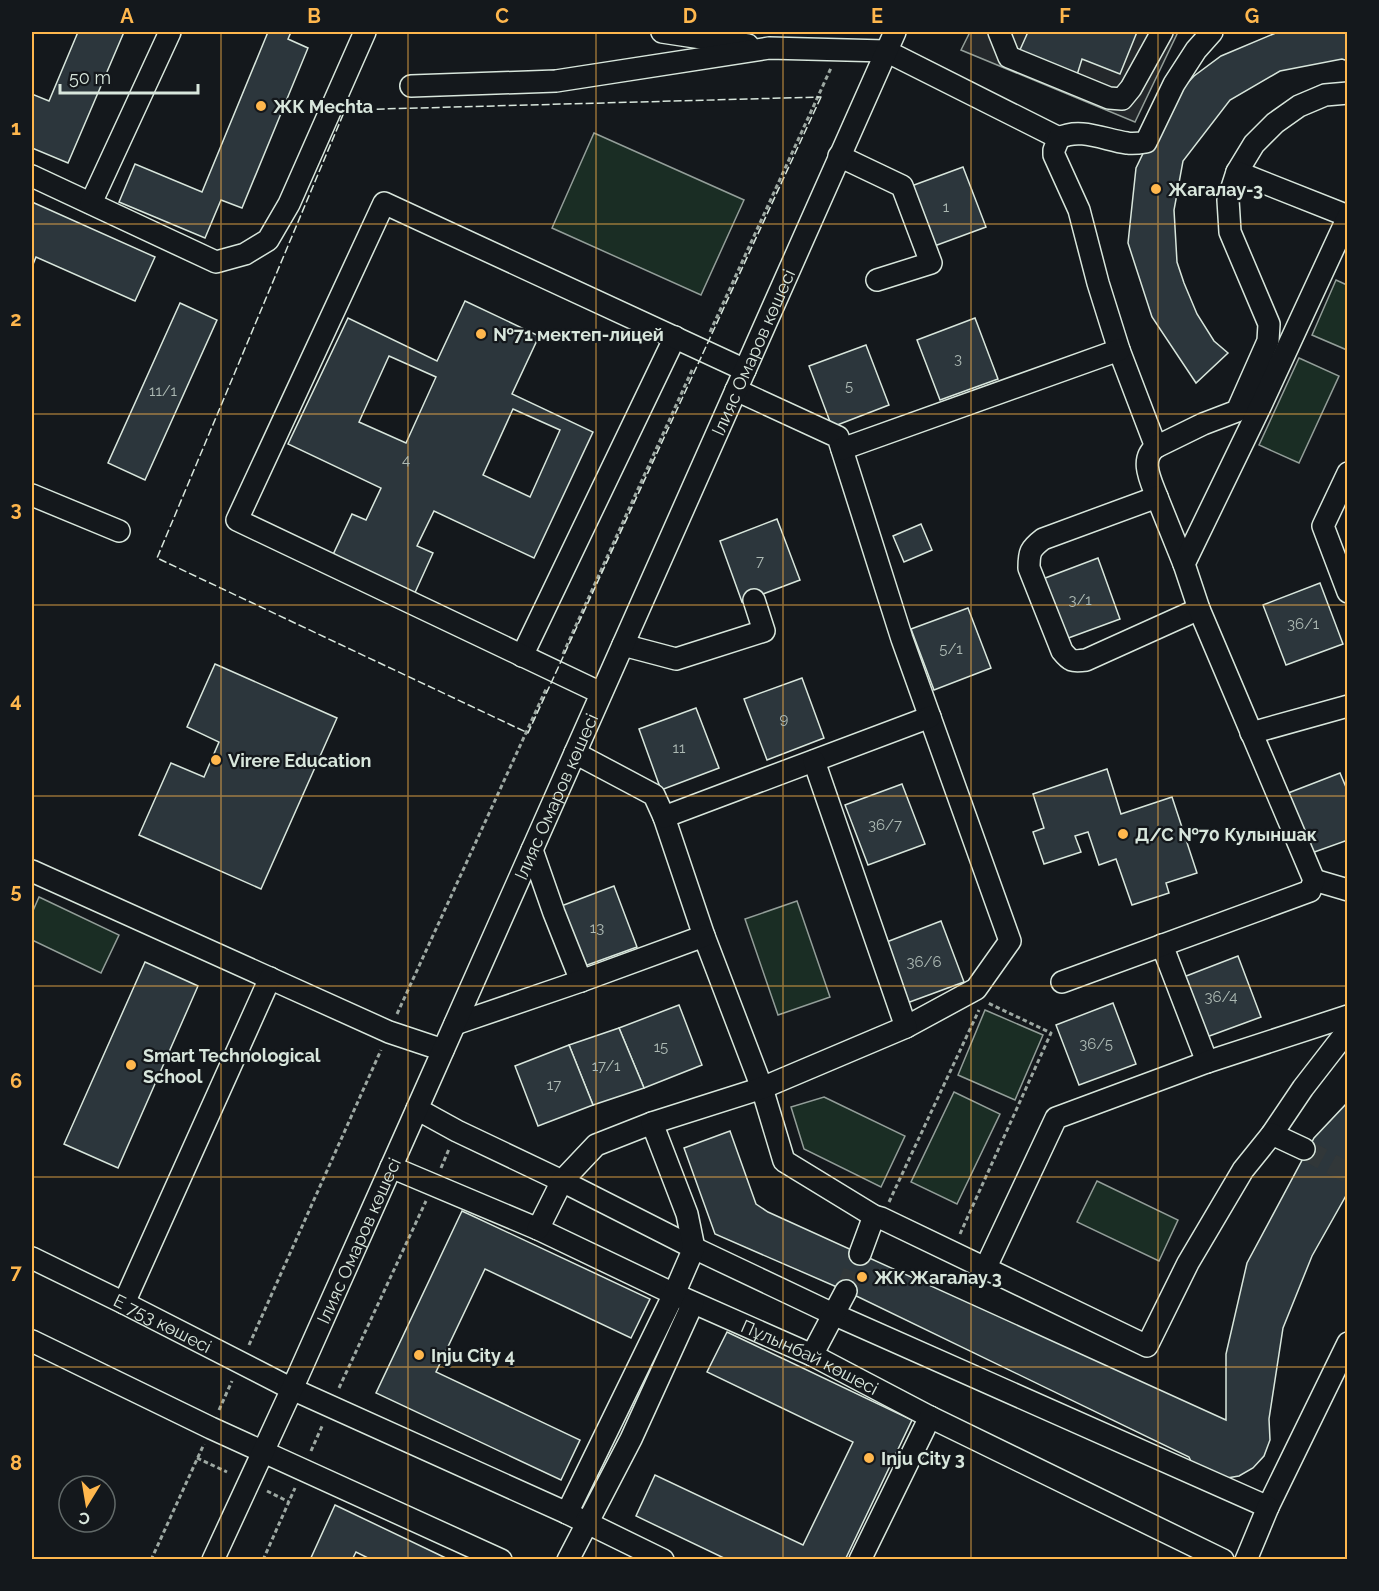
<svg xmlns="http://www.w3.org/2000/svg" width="1379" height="1591" font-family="Raleway,sans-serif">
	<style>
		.green { fill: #1a2d24; stroke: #939e99; stroke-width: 1.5 }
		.parking { fill: #24282b; stroke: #939e99; stroke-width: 1.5 }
		.building { fill: #2c363c; stroke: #d8e6dc; stroke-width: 1.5; fill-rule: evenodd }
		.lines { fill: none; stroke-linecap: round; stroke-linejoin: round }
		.minor-tunnel { stroke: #313739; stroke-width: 21; stroke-dasharray: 21 10; stroke-linecap: butt }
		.minor-casing { stroke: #d8e6dc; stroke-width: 24 }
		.path { stroke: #9da8a2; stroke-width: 3; stroke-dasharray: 4.5 3; stroke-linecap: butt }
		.minor { stroke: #14181c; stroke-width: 21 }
		.fence { stroke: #d8e6dc; stroke-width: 1.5; stroke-dasharray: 8 3; stroke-linecap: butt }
		.grid { fill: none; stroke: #ffb74d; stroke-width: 1.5; stroke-opacity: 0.55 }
		.poi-dot { fill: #ffb74d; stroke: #14181c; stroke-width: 2 }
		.labels { text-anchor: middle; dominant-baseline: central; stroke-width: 4.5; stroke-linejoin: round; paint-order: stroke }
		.number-label { font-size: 15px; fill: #adbab4 }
		.poi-label { font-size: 18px; font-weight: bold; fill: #d8e6dc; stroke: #14181c; text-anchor: start }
		.street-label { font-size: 18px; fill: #d8e6dc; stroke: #14181c }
		.neatline { fill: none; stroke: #ffb74d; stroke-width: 2 }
		.grid-label { font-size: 20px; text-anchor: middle; font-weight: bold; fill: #ffb74d }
	</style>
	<rect width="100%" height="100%" fill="#14181c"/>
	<g class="green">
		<polygon points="594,133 744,200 701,295 552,228"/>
		<polygon points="1336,280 1347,285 1347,350 1312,335"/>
		<polygon points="1299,358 1339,376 1299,463 1259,445"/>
		<polygon points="39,897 119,935 101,973 32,940 32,913"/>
		<polygon points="797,901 830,997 778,1015 745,919"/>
		<polygon points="985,1010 1043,1035 1015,1100 958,1075"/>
		<polygon points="954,1092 1000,1114 957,1204 911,1182"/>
		<polygon points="824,1097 905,1136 881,1187 804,1149 791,1107"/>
		<polygon points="1097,1181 1178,1220 1159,1261 1077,1222"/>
	</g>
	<polygon class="parking" points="970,32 1178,32 1135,122 961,50"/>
	<g class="building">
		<polygon points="78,32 124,32 68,163 32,148 32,94 49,101"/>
		<polygon points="268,32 291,32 288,39 308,48 242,208 221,200 205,238 119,202 135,164 202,192"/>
		<polygon points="1028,32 1137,32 1120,74 1082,59 1077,75 1019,52"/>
		<polygon points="1278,32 1348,32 1348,61 1342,59 1280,71 1230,100 1183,161 1174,210 1177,262 1184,283 1197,314 1214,341 1228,353 1196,383 1152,317 1128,243 1136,168 1166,106 1194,76 1221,56"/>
		<polygon points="963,167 986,227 929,248 906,188"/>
		<polygon points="32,202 155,257 135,301 36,257 32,267"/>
		<path d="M465,301L539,336L512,394L593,432L534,558L434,511L417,546L433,553L413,597L331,559L352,514L366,520L381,488L288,444L348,318L437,361ZM389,356L436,377L406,443L359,422ZM513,409L560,430L530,497L483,475Z"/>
		<polygon points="180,303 217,320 145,480 108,463"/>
		<polygon points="975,318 998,379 940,400 917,340"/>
		<polygon points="866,345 889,405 832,427 809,366"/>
		<polygon points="777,519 800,580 742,602 720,541"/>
		<polygon points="921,524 932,550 904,562 893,536"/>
		<polygon points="1098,558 1120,619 1063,640 1040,580"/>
		<polygon points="1320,583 1343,644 1286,665 1263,605"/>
		<polygon points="968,608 991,668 934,690 911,629"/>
		<polygon points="215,664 337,718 261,889 139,835 171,763 204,777 219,742 187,727"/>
		<polygon points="802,678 824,738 767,760 744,699"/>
		<polygon points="696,708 719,768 661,790 639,729"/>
		<polygon points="1107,769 1121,814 1172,797 1197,873 1166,883 1169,893 1132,905 1116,859 1099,865 1088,832 1075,836 1081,852 1044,864 1033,832 1044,828 1033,794"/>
		<polygon points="1340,773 1348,792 1348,840 1306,855 1283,795"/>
		<polygon points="902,784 925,844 868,865 845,805"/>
		<polygon points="614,886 637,947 579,968 556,908"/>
		<polygon points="941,921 964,982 907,1003 884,943"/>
		<polygon points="1238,956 1261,1017 1204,1038 1181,978"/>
		<polygon points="145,962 198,986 118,1168 64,1144"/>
		<polygon points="1113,1003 1136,1064 1079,1085 1056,1025"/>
		<polygon points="679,1005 702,1065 644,1088 619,1028"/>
		<polygon points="619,1028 644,1088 593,1105 569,1045"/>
		<polygon points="569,1045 593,1105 538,1126 515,1066"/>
		<polygon points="1348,1102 1348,1192 1312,1256 1283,1328 1269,1419 1270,1440 1264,1456 1253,1468 1239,1476 1221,1479 1194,1468 1189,1457 846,1291 715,1234 684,1148 730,1131 756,1204 768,1212 1226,1420 1226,1354 1247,1263 1314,1138"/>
		<polygon points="462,1211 650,1299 631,1338 485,1269 436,1372 580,1440 561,1480 376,1393"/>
		<polygon points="727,1332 912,1420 845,1560 728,1560 636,1516 655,1475 803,1545 853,1442 707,1372"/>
		<polygon points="335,1505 450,1560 372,1560 356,1552 352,1560 310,1560"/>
	</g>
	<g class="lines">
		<g class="minor-tunnel">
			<polyline points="1304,1149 1348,1173"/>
			<polyline points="846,1291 860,1254"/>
		</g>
		<g class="minor-casing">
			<g id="minor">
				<polyline points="662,32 748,45"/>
				<polyline points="999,32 1009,57 1109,98 1122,99 1131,88 1162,32"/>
				<polyline points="411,86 556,81 769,48 886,51 1059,138"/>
				<polyline points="839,156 902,186 931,263 877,280"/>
				<polyline points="1237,172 1254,144 1275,123 1299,106 1325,95 1348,93"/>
				<polyline points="32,176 216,262 245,254 268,240 289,204 365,32"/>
				<polyline points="91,203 170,32"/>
				<polyline points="736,390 838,437 902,639 1010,941 976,989 906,1027"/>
				<path d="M1156,447L1119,350L1098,283L1079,210L1054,155V150L1059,138C1080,127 1105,140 1127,143C1133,144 1140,143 1146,142L1174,84L1196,50L1212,32"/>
				<polyline points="842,449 1119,350"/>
				<polyline points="1348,473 1323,526 1348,592"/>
				<polyline points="32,495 119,531"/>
				<path d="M1157,497C1151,481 1139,459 1156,447L1203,424L1237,411L1268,341L1269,324L1230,232L1228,200L1237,172L1348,216"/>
				<path d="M1184,564L1157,497L1043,539C1030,549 1029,552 1029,568L1062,651C1070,661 1072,662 1086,660L1199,609"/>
				<polyline points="623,645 676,659 764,631 754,600"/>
				<polyline points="522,656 675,337"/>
				<polyline points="601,693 237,520 384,203 745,370"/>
				<polyline points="1251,733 1348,706"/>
				<polyline points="575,753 654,795 664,817 704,936 762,1088 784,1161 874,1216 881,1218 1147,1346 1188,1263 1243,1170 1272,1134 1303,1088 1348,1030"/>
				<polyline points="664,817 930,717"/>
				<polyline points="532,850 554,913 581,981"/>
				<polyline points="32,871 389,1032 443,1050"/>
				<polyline points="1314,880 1348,890"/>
				<polyline points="1162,945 1207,1062"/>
				<polyline points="1062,982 1310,891 1314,880 1199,609 1184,564 1261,405 1348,217"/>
				<polyline points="455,1024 581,981 704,936"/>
				<polyline points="417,1109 457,1131 562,1181 596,1145 652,1123 762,1088 906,1027 814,761"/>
				<polyline points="1272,1134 1304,1149"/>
				<path id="s1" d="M391,1167L538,1229L674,1294L812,1355L930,1417L1223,1560"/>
				<polyline points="538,1229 562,1181 694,1248 833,1314 1268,1507 1348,1343"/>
				<polyline points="860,1254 874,1216"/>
				<path id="s2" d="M32,1258L124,1303L292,1389L567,1513L663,1560"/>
				<polyline points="986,1267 1056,1118 1207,1062 1348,1016"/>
				<polyline points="124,1303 270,978"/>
				<polyline points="32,1341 211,1428 501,1560"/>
				<polyline points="812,1355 846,1291"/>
				<polyline points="567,1513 674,1294 694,1248 687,1214 652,1123"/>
				<path id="s3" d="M213,1560L292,1389L417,1109L895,32"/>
				<polyline points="568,1560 631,1439 693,1303"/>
				<polyline points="860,1560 930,1417"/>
				<polyline points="1246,1560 1268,1507"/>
			</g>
		</g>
		<g class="path">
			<polyline points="710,332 831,68"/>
			<polyline points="563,654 693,368"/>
			<polyline points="397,1014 547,687"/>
			<polyline points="441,1168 449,1149"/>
			<polyline points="889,1202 979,1010"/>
			<polyline points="960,1234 1051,1033 988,1003"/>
			<polyline points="249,1345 381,1050"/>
			<polyline points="339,1388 426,1201"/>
			<polyline points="219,1410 232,1381"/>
			<polyline points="311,1451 323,1424"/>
			<polyline points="197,1458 227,1472"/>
			<polyline points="267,1491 289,1502"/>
			<polyline points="151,1560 204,1444"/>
			<polyline points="263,1560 295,1488"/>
		</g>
		<use href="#minor" class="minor"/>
		<polygon class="fence" points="821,97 528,733 157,558 345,110"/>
	</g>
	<path class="grid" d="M221,32V1560M408,32V1560M596,32V1560M783,32V1560M971,32V1560M1158,32V1560M32,224H1348M32,414H1348M32,605H1348M32,796H1348M32,986H1348M32,1177H1348M32,1367H1348"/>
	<g class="poi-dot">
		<circle cx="261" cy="106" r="6"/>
		<circle cx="1156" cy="189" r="6"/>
		<circle cx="481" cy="334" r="6"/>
		<circle cx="216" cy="760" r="6"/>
		<circle cx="1123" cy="834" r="6"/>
		<circle cx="131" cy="1065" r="6"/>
		<circle cx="862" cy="1277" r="6"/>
		<circle cx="419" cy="1355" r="6"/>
		<circle cx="869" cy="1458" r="6"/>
	</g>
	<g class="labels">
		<g class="number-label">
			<text x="946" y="207">1</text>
			<text x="958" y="359">3</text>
			<text x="849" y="386">5</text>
			<text x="163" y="391">11/1</text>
			<text x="406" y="460">4</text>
			<text x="760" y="561">7</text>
			<text x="1080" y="600">3/1</text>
			<text x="1303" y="624">36/1</text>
			<text x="951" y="649">5/1</text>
			<text x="784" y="719">9</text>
			<text x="679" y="748">11</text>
			<text x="885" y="825">36/7</text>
			<text x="597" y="928">13</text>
			<text x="924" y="962">36/6</text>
			<text x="1221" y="997">36/4</text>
			<text x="1096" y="1044">36/5</text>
			<text x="661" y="1047">15</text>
			<text x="606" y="1066">17/1</text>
			<text x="554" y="1085">17</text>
		</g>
		<g class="poi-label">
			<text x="273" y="106">ЖК Mechta</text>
			<text x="1168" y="189">Жагалау-3</text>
			<text x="493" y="334">№71 мектеп-лицей</text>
			<text x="228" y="760">Virere Education</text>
			<text x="1135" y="834">Д/С №70 Кулыншак</text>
			<text x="143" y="1055">Smart Technological<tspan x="143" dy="21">School</tspan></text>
			<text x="874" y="1277">ЖК Жагалау 3</text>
			<text x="431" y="1355">Inju City 4</text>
			<text x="881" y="1458">Inju City 3</text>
		</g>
		<g class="street-label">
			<text stroke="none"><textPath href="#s3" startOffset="1323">Ілияс Омаров көшесі</textPath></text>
			<text stroke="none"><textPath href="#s3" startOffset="837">Ілияс Омаров көшесі</textPath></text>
			<text stroke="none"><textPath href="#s3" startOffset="351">Ілияс Омаров көшесі</textPath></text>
			<text stroke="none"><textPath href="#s2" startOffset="146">Е 753 көшесі</textPath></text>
			<text stroke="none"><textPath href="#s1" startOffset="460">Пұлынбай көшесі</textPath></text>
		</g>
	</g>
	<rect width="1379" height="1591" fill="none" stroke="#14181c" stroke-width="66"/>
	<g transform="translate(87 1504) rotate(191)"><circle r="28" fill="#14181c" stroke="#626a69" stroke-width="1.5"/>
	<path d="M0-4.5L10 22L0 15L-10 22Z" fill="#ffb74d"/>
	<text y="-9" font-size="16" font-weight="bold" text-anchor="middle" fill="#d8e6dc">С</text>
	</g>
	<path d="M60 84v9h138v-9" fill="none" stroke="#d8e6dc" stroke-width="3"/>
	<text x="69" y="84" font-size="18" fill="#d8e6dc" stroke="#14181c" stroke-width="4.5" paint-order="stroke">50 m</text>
	<rect x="33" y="33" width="1313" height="1525" class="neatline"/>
	<g class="grid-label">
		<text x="127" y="23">A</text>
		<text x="314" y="23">B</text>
		<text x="502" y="23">C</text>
		<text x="690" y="23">D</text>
		<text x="877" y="23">E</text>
		<text x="1065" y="23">F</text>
		<text x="1252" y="23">G</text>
		<text x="16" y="135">1</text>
		<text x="16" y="326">2</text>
		<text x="16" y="516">3</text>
		<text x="16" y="707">4</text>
		<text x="16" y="898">5</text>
		<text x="16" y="1088">6</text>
		<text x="16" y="1279">7</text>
		<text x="16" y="1470">8</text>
	</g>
</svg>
